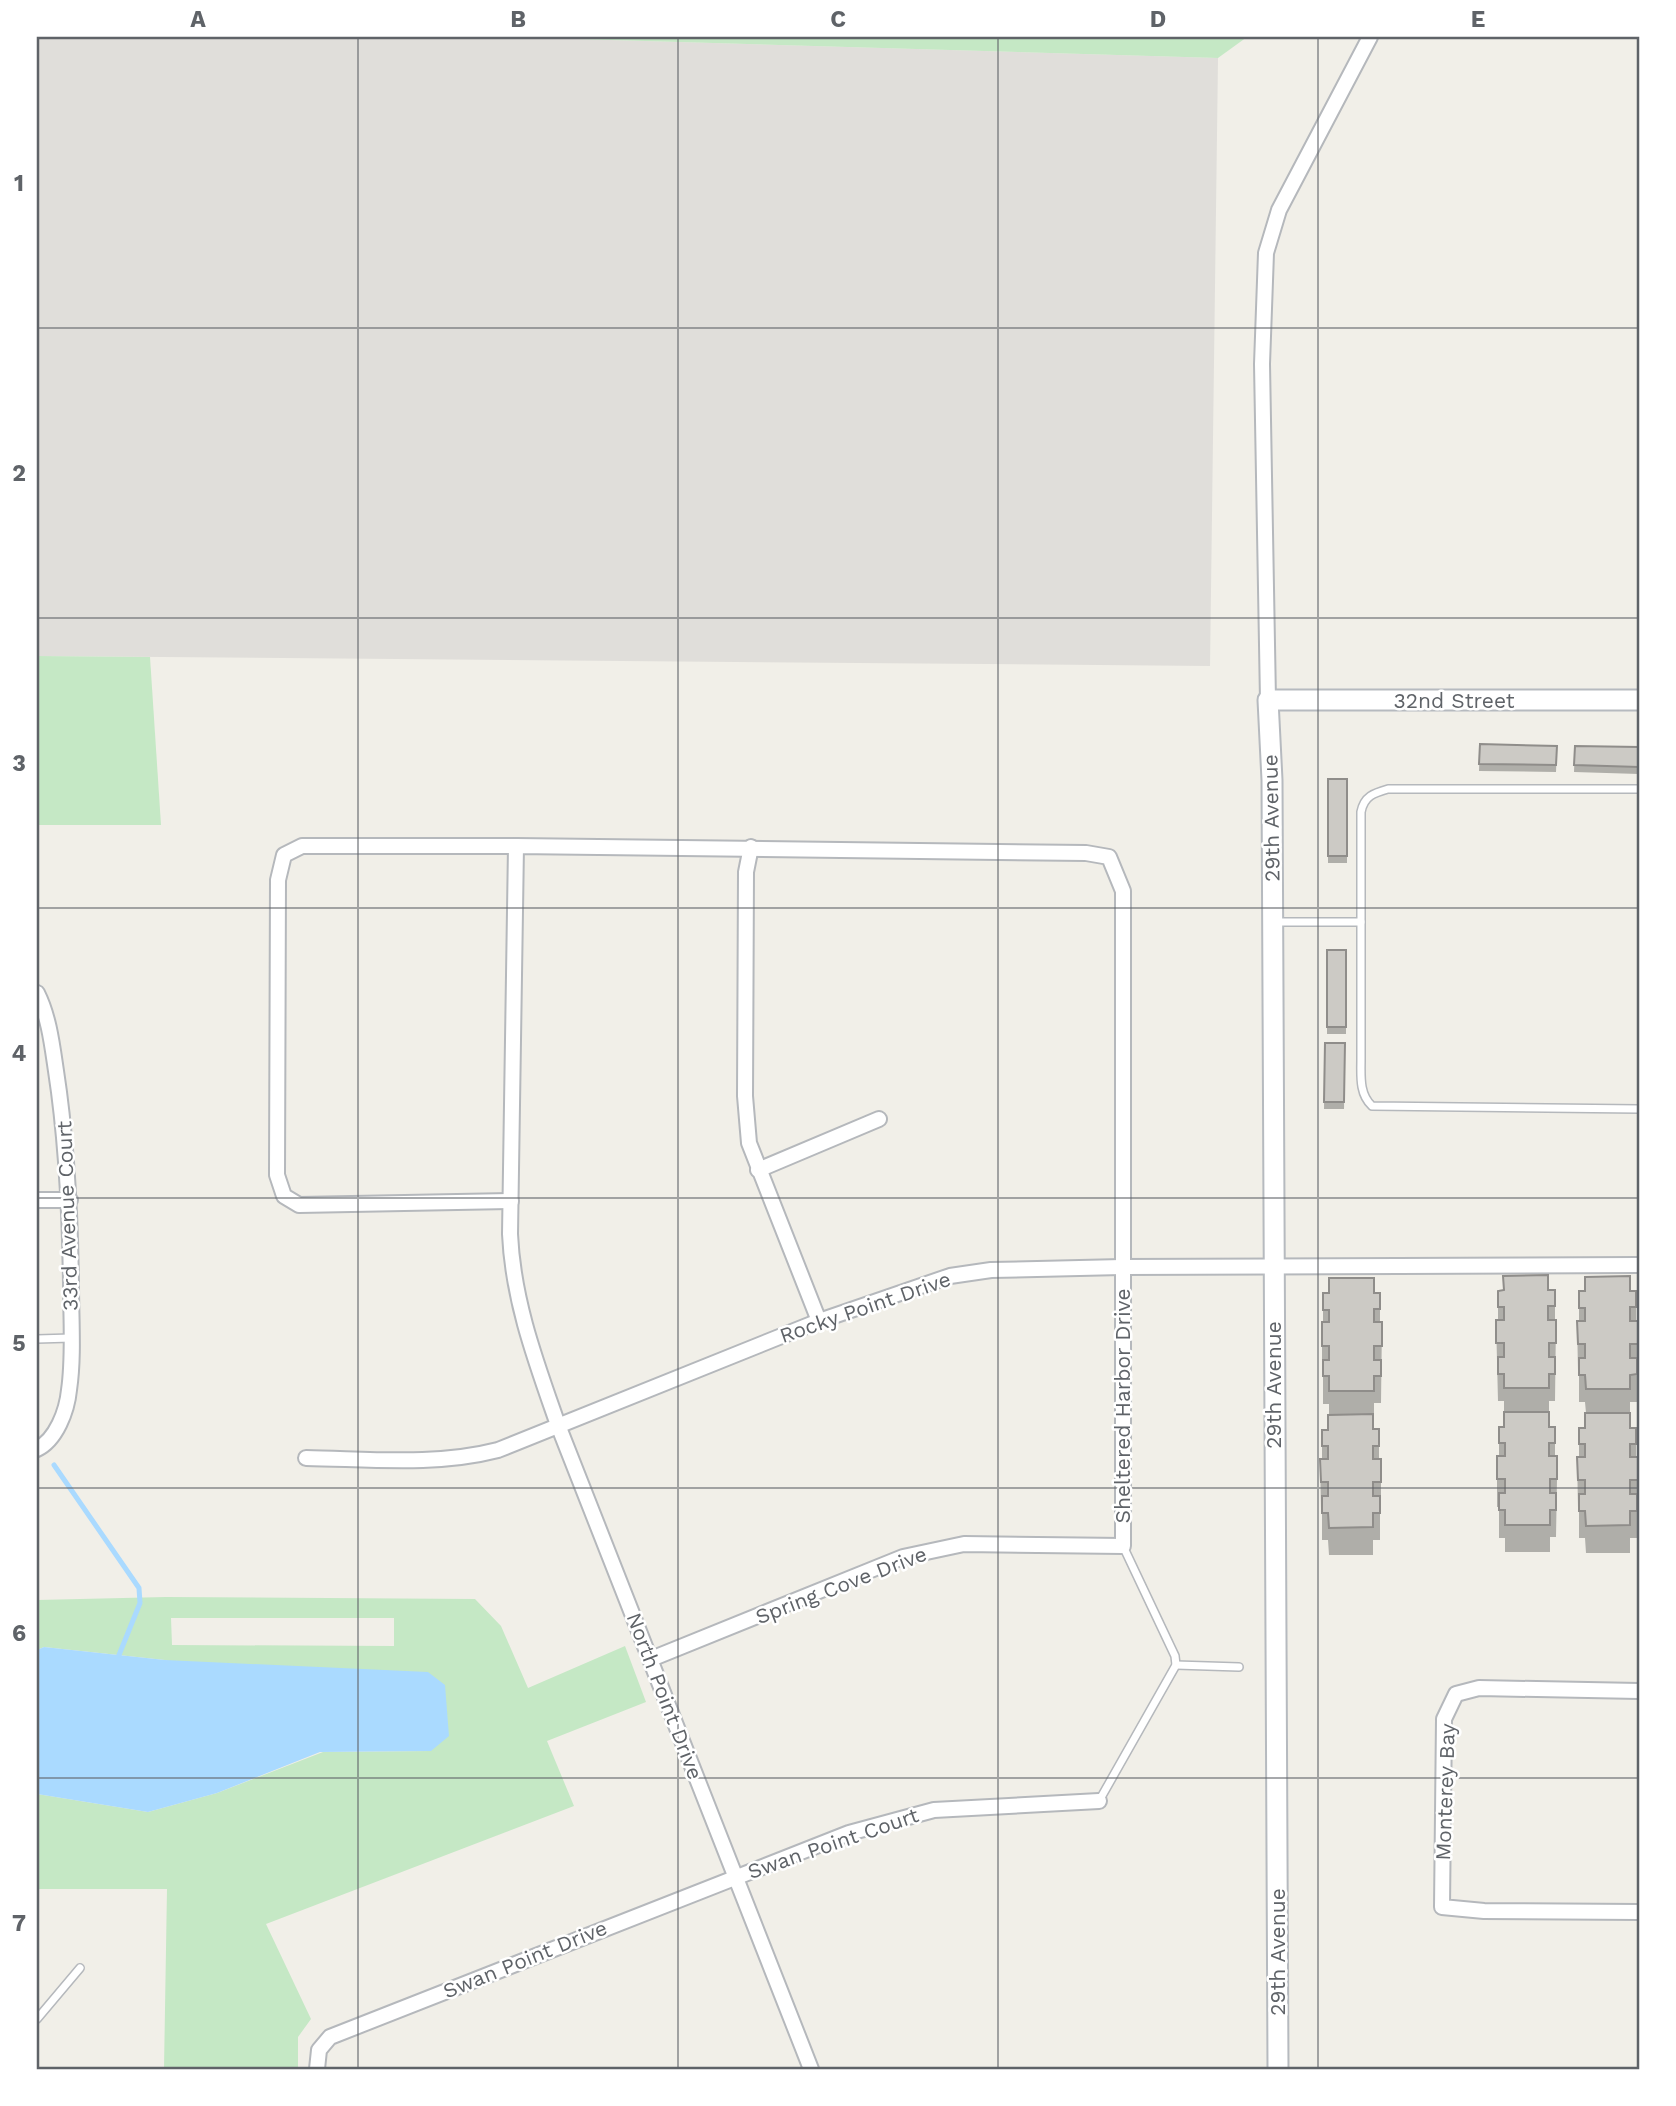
<svg xmlns="http://www.w3.org/2000/svg" width="1676" height="2106" font-family="'Work Sans',sans-serif">
	<style>
		.industrial { fill: #e0deda }
		.green { fill: #c5e8c5; fill-rule: evenodd }
		.water { fill: #aadaff }
		.lines { fill: none; stroke-linecap: round; stroke-linejoin: round }
		.stream { stroke: #aadaff; stroke-width: 5 }
		.lane-casing { stroke: #b5b8bc; stroke-width: 10 }
		.street-casing { stroke: #b5b8bc; stroke-width: 18 }
		.secondary-casing { stroke: #b6babf; stroke-width: 23 }
		.lane { stroke: #fff; stroke-width: 7 }
		.street { stroke: #fff; stroke-width: 14 }
		.secondary { stroke: #fff; stroke-width: 19 }
		.wall { fill: #afaea9 }
		.building { fill: #cccac5; stroke: #8f8d8a; stroke-width: 2 }
		.grid { fill: none; stroke: #5f6368; stroke-width: 2; stroke-opacity: 0.55 }
		.labels { text-anchor: middle; dominant-baseline: central; stroke-width: 5; stroke-linejoin: round; paint-order: stroke }
		.street-label { font-size: 21px; fill: #5f6368; stroke: #fff }
		.neatline { fill: none; stroke: #5f6368; stroke-width: 2.5 }
		.grid-label { font-size: 23px; text-anchor: middle; font-weight: bold; fill: #5f6368 }
	</style>
	<rect width="100%" height="100%" fill="#f1efe8"/>
	<polygon class="industrial" points="37,37 509,37 1218,58 1210,666 37,656"/>
	<g class="green">
		<polygon points="509,37 1247,37 1218,58"/>
		<polygon points="37,656 150,657 161,825 37,825"/>
		<path d="M166,1597L475,1599L501,1626L528,1688L625,1646L646,1702L547,1741L574,1806L266,1924L311,2019L298,2037V2068L164,2069L167,1889H37V1794L148,1812L217,1793L323,1752L431,1751L165,1660L44,1647L37,1650V1600ZM171,1618H394V1646L172,1645Z"/>
	</g>
	<polygon class="water" points="44,1647 165,1660 428,1672 445,1685 449,1736 431,1751 320,1752 217,1793 148,1812 37,1794 37,1650"/>
	<g class="lines">
		<polyline class="stream" points="54,1465 139,1588 140,1603 119,1655"/>
		<g class="lane-casing">
			<g id="lane">
				<path d="M1639,789H1388C1374,793 1364,796 1361,812V1059C1361,1076 1359,1094 1372,1106L1639,1109"/>
				<polyline points="1273,922 1361,922"/>
				<polyline points="37,1339 71,1338"/>
				<polyline points="1176,1665 1239,1667"/>
				<polyline points="1099,1801 1176,1665 1175,1656 1123,1546"/>
				<polyline points="37,2019 80,1968"/>
			</g>
		</g>
		<g class="street-casing">
			<g id="street">
				<polyline points="1268,700 1262,364 1266,253 1279,210 1370,37"/>
				<polyline points="751,847 746,872 745,1096 749,1143 819,1321"/>
				<path d="M37,993C49,1017 52,1044 56,1071C67,1142 70,1211 71,1284C71,1319 74,1356 69,1390C67,1411 56,1440 37,1449"/>
				<polyline points="758,1170 879,1119"/>
				<polyline points="37,1200 70,1200"/>
				<polyline points="511,1201 299,1205 284,1196 277,1175 278,880 284,855 302,846 516,846"/>
				<path d="M306,1458C370,1459 436,1466 498,1450L819,1321L950,1276L991,1270L1122,1267L1639,1265"/>
				<path d="M651,1659L903,1557L964,1544L1123,1546V891L1109,857L1086,853L516,846L510,1234C513,1301 536,1362 558,1425L811,2069"/>
				<polyline points="1639,1691 1479,1688 1456,1694 1444,1719 1442,1907 1484,1911 1639,1912"/>
				<polyline points="317,2069 319,2050 330,2037 849,1833 934,1810 1099,1801"/>
			</g>
		</g>
		<g class="secondary-casing">
			<polyline id="secondary" points="1278,2069 1272,780 1268,700 1639,700"/>
		</g>
		<use href="#lane" class="lane"/>
		<use href="#street" class="street"/>
		<use href="#secondary" class="secondary"/>
	</g>
	<g class="wall">
		<polygon points="1480,744 1557,746 1556,772 1479,771"/>
		<polygon points="1575,746 1639,747 1639,774 1574,772"/>
		<rect x="1328" y="779" width="19" height="84"/>
		<rect x="1327" y="950" width="19" height="84"/>
		<polygon points="1325,1043 1345,1043 1344,1109 1324,1109"/>
		<polygon points="1555,1290 1555,1320 1556,1320 1555,1401 1549,1401 1549,1427 1555,1427 1555,1456 1557,1479 1556,1537 1550,1537 1550,1552 1505,1552 1505,1538 1499,1538 1499,1507 1497,1507 1497,1456 1499,1456 1499,1427 1504,1427 1504,1401 1498,1401 1496,1320 1498,1320 1498,1291"/>
		<polygon points="1579,1291 1636,1291 1636,1321 1638,1321 1637,1402 1630,1402 1630,1428 1636,1428 1636,1457 1638,1457 1638,1507 1637,1507 1637,1538 1630,1538 1630,1553 1586,1553 1585,1538 1579,1538 1579,1508 1578,1508 1577,1457 1579,1457 1579,1428 1585,1428 1586,1413 1585,1402 1579,1402 1579,1371 1578,1371 1577,1321 1579,1321"/>
		<polygon points="1323,1293 1380,1293 1380,1322 1382,1322 1381,1403 1374,1403 1374,1418 1373,1418 1373,1429 1379,1429 1379,1459 1381,1459 1381,1509 1380,1509 1380,1540 1373,1540 1373,1555 1329,1555 1328,1540 1322,1540 1322,1509 1321,1509 1320,1459 1322,1459 1322,1446 1328,1430 1329,1415 1329,1404 1323,1404 1323,1373 1322,1373 1322,1322 1323,1322"/>
	</g>
	<g class="building">
		<polygon points="1480,744 1557,746 1556,765 1479,764"/>
		<polygon points="1575,746 1639,747 1639,767 1574,765"/>
		<rect x="1328" y="779" width="19" height="77"/>
		<rect x="1327" y="950" width="19" height="77"/>
		<polygon points="1325,1043 1345,1043 1344,1102 1324,1102"/>
		<polygon points="1548,1275 1548,1290 1555,1290 1555,1306 1548,1306 1548,1320 1556,1320 1556,1343 1549,1343 1549,1357 1555,1357 1555,1374 1549,1374 1549,1388 1504,1388 1504,1374 1498,1374 1498,1357 1504,1357 1504,1343 1496,1343 1496,1320 1504,1320 1504,1307 1498,1307 1498,1291 1504,1290 1503,1276"/>
		<polygon points="1630,1276 1630,1291 1636,1291 1636,1307 1630,1307 1630,1321 1638,1321 1638,1344 1630,1344 1630,1358 1637,1358 1637,1374 1630,1375 1630,1389 1586,1389 1585,1375 1579,1375 1579,1358 1585,1358 1585,1344 1578,1344 1577,1321 1585,1321 1585,1308 1579,1308 1579,1291 1585,1291 1585,1277"/>
		<polygon points="1329,1278 1374,1278 1374,1293 1380,1293 1380,1309 1374,1309 1374,1322 1382,1322 1382,1346 1374,1346 1374,1360 1381,1360 1381,1376 1374,1376 1374,1391 1329,1391 1329,1376 1323,1376 1323,1360 1329,1360 1329,1346 1322,1346 1322,1322 1329,1322 1329,1310 1323,1310 1323,1293 1329,1293"/>
		<polygon points="1504,1412 1549,1412 1549,1427 1555,1427 1555,1443 1549,1443 1549,1456 1557,1456 1557,1479 1550,1479 1550,1493 1556,1493 1556,1510 1550,1510 1550,1525 1505,1525 1505,1510 1499,1510 1499,1493 1505,1493 1505,1479 1497,1479 1497,1456 1505,1456 1505,1443 1499,1443 1499,1427 1504,1427"/>
		<polygon points="1585,1413 1630,1413 1630,1428 1636,1428 1636,1444 1630,1444 1630,1457 1638,1457 1638,1480 1630,1480 1630,1494 1637,1494 1637,1511 1630,1511 1630,1525 1586,1526 1585,1511 1579,1511 1579,1494 1585,1494 1585,1480 1578,1480 1577,1457 1585,1457 1585,1444 1579,1444 1579,1428 1585,1428"/>
		<polygon points="1373,1414 1373,1429 1379,1429 1379,1446 1373,1446 1373,1459 1381,1459 1381,1482 1373,1482 1373,1496 1380,1496 1380,1513 1373,1513 1373,1527 1329,1528 1328,1513 1322,1513 1322,1496 1328,1496 1328,1482 1321,1482 1320,1459 1328,1459 1328,1446 1322,1446 1322,1430 1328,1430 1328,1415"/>
	</g>
	<path class="grid" d="M358,37V2069M678,37V2069M998,37V2069M1318,37V2069M37,328H1639M37,618H1639M37,908H1639M37,1198H1639M37,1488H1639M37,1778H1639"/>
	<g class="labels">
		<g class="street-label">
			<text x="1454" y="700">32nd Street</text>
			<text transform="translate(1271 818) rotate(-91)">29th Avenue</text>
			<text transform="translate(67 1216) rotate(-92)">33rd Avenue Court</text>
			<text transform="translate(865 1307) rotate(-19)">Rocky Point Drive</text>
			<text transform="translate(1273 1385) rotate(-90)">29th Avenue</text>
			<text transform="translate(1122 1406) rotate(-90)">Sheltered Harbor Drive</text>
			<text transform="translate(841 1585) rotate(-21)">Spring Cove Drive</text>
			<text transform="translate(665 1696) rotate(69)">North Point Drive</text>
			<text transform="translate(1445 1792) rotate(-88)">Monterey Bay</text>
			<text transform="translate(833 1843) rotate(-19)">Swan Point Court</text>
			<text transform="translate(1277 1952) rotate(-90)">29th Avenue</text>
			<text transform="translate(525 1959) rotate(-22)">Swan Point Drive</text>
		</g>
	</g>
	<rect width="1676" height="2106" fill="none" stroke="#ffffff" stroke-width="77"/>
	<rect x="38" y="38" width="1600" height="2030" class="neatline"/>
	<g class="grid-label">
		<text x="198" y="27">A</text>
		<text x="518" y="27">B</text>
		<text x="838" y="27">C</text>
		<text x="1158" y="27">D</text>
		<text x="1478" y="27">E</text>
		<text x="19" y="191">1</text>
		<text x="19" y="481">2</text>
		<text x="19" y="771">3</text>
		<text x="19" y="1061">4</text>
		<text x="19" y="1351">5</text>
		<text x="19" y="1641">6</text>
		<text x="19" y="1931">7</text>
	</g>
</svg>
